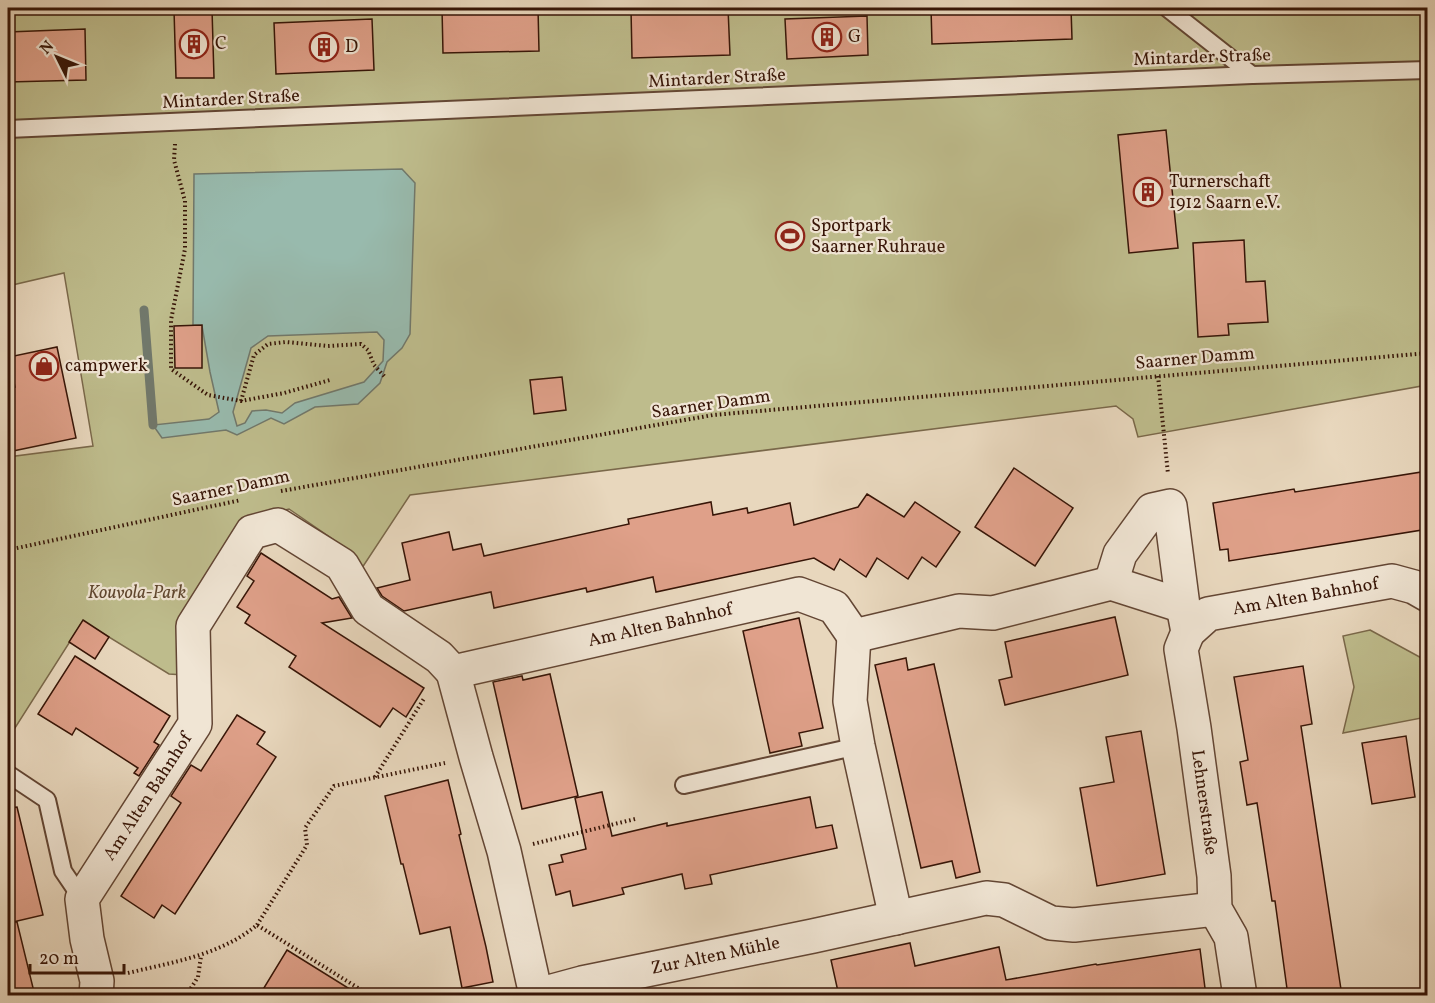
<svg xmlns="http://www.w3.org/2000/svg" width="1435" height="1003" font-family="Vollkorn,serif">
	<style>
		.green { fill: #bebc8c; stroke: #7a684a; stroke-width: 1.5 }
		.water { fill: #98baad; stroke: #71786b; stroke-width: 1.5; fill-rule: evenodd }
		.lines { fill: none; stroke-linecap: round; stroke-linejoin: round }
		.stream { stroke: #71786b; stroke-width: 9 }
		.building { fill: #dfa089; stroke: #371507; stroke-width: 1.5 }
		.lane-casing { stroke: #634634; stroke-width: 20 }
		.street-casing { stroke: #634634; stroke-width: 36 }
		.path { stroke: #371507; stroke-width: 4; stroke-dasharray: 1.5 3; stroke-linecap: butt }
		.lane { stroke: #f0e5d4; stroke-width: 16 }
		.street { stroke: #f0e5d4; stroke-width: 33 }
		.labels { text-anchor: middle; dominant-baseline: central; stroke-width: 4.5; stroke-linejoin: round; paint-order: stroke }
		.poi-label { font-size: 18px; fill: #371507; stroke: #f0e5d4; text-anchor: start }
		.street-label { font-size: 18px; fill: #371507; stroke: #f0e5d4 }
		.park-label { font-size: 18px; font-style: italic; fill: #60472f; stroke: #f0e5d4 }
	</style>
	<rect width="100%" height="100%" fill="#e8d7bd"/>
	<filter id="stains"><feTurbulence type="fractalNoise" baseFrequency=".00333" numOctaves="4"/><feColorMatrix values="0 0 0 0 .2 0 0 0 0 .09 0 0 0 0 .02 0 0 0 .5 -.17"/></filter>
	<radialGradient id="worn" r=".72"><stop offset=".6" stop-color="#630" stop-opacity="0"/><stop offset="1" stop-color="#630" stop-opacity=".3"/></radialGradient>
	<g class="green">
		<polygon points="8,8 1427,8 1427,385 1138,437 1133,419 1116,406 410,495 360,571 350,551 289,509 247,520 184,675 169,674 83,621 8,739 8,457 93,446 64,273 8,286"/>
		<polygon points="1370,630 1427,661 1427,717 1343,733 1354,687 1343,636"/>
	</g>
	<path class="water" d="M402,169L415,183L410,334L402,348L387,362L380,383L358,404L315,407L284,424L271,418L237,435L226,430L162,438L153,425L209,419L219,412L210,372L202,326L193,325L194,174ZM377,332L384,340L383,361L364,382L295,403L282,413L266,410L252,411L245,423L237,426L233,412L251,348L268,336Z"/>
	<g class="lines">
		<polyline class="stream" points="144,310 153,425"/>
	</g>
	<g class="building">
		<polygon points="442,8 538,8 539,51 443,53"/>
		<polygon points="659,8 728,8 730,55 632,58 631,9"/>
		<polygon points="931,8 1071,8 1072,39 932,44"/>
		<polygon points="212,9 214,78 176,78 174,10"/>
		<polygon points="867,16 868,55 787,59 785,19"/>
		<polygon points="372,19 374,70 276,74 274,23"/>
		<polygon points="85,29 86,80 8,82 8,32"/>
		<polygon points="1166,130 1178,248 1129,253 1118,135"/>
		<polygon points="1244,240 1246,282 1265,281 1268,322 1228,324 1229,335 1198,337 1193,243"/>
		<polygon points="202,325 202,368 175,368 174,326"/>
		<polygon points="57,347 76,438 8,452 8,388 15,387 9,357"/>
		<polygon points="562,377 566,410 534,414 530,380"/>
		<polygon points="1014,468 1073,508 1035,566 975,527"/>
		<polygon points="1428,471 1428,529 1229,561 1228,549 1220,550 1213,503 1294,489 1295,492"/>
		<polygon points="867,494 904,517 915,502 960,532 936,567 922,557 908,579 877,558 866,577 840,559 834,570 814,558 656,592 653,577 587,592 586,588 494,608 491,592 404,611 382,596 377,588 410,580 402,543 449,532 453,550 481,544 484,556 629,524 628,519 711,502 713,515 747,508 748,513 790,503 794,525 858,507"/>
		<polygon points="261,553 332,599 339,597 352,618 322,623 424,688 406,717 393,708 380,727 289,667 296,656 245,623 250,615 237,607 254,581 247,576"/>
		<polygon points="1115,617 1128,675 1005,705 999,680 1012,677 1005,642"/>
		<polygon points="799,618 823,728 799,733 802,746 770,753 743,631"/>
		<polygon points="83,620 109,637 95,659 69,642"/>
		<polygon points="75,656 170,716 154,742 159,745 139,776 134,773 138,768 76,728 72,735 38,714"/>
		<polygon points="906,658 908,670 934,664 980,872 956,878 952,861 921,868 875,665"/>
		<polygon points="1303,666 1312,724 1301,726 1342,996 1288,996 1275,901 1272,901 1257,803 1247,805 1240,762 1248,760 1234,677"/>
		<polygon points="550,674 578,796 522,809 493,682 522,676 523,680"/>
		<polygon points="237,715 265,732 257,744 276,757 175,914 162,905 154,918 121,896 181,803 171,796 191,765 201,771"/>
		<polygon points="1141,731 1165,874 1097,886 1080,788 1114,782 1106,737"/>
		<polygon points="1406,736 1415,797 1372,804 1362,743"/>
		<polygon points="448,780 461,834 459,835 486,947 493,982 462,988 450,927 420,934 403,864 401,864 385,796"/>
		<polygon points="602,792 612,836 667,823 667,826 810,797 816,828 832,825 837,848 710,875 712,884 685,889 682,874 622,888 624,894 573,906 570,891 556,895 549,865 563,862 561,855 586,849 575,798"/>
		<polygon points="17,807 43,915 13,922 17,922 35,996 8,996 8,808"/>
		<polygon points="910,943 915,966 999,947 1006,980 1096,964 1097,965 1200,949 1206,996 1106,996 1106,991 1080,996 839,996 831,960"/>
		<polygon points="287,950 361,996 259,996"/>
	</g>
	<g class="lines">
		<g class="lane-casing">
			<g id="lane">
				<polyline points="1167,8 1252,75"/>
				<polyline points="8,129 1252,75 1428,70"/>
				<polyline points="8,774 47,800 63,871 82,899"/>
				<polyline points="684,785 858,746"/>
			</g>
		</g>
		<g class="street-casing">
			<g id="street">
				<path id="s1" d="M1111,583L1120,554L1152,510L1170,506L1183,606L1188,632L1181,649L1194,728L1214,876L1215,909L1231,937L1240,996"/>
				<path id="s2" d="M1188,632L1208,614L1392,581L1414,587L1428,595"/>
				<polyline points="854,636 850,701 858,746 896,918"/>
				<polyline points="453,672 476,757 504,851 536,995"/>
				<path id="s3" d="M96,996L97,981L87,939L82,899L195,724L193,626L252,532L278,525L342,565L368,609L439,657L453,672L799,594L834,607L854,636L959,611L993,613L1111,583L1183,606"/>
				<path id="s4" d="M534,996L582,983L813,936L986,898L1004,900L1051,923L1074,925L1215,909"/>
			</g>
		</g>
		<g class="path">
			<polyline points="175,144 174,160 185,201 185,249 171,320 171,369 208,395 241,401 284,393 330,380"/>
			<polyline points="1158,376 1168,474"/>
			<polyline points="241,401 254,355 268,344 286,342 328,346 361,344 368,350 374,365 385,377"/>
			<polyline points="281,491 713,415 1428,353"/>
			<polyline points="8,550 241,500"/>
			<polyline points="375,777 425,697"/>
			<polyline points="533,844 635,819"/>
			<polyline points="257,925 307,845 305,828 334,786 445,763"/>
			<path d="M128,973C173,962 221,955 257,925L371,996"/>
			<polyline points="186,996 198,977 201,956"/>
		</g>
		<use href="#lane" class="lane"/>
		<use href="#street" class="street"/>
	</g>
	<defs>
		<g id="building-ring" transform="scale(1.5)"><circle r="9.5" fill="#f0e5d4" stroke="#8f2418" stroke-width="1.5"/><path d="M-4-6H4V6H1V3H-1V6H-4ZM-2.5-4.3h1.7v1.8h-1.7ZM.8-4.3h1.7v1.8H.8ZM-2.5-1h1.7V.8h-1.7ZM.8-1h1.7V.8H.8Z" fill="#8f2418"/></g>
		<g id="stadium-ring" transform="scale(1.5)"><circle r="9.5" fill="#f0e5d4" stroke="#8f2418" stroke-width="1.5"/><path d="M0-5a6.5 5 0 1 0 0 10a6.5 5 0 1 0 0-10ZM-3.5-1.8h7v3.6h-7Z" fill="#8f2418"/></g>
		<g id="shop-ring" transform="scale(1.5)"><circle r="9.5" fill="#f0e5d4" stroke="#8f2418" stroke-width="1.5"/><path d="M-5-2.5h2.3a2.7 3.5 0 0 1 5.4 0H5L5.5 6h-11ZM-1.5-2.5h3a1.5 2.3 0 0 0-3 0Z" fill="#8f2418"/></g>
	</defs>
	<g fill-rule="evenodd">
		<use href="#building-ring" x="827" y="37"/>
		<use href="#building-ring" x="194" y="44"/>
		<use href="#building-ring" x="324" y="47"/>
		<use href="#building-ring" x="1148" y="192"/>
		<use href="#stadium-ring" x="790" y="236"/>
		<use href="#shop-ring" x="44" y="366"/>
	</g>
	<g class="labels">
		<g class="poi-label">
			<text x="848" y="37">G</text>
			<text x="215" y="44">C</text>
			<text x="345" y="47">D</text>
			<text x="1169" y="182">Turnerschaft<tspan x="1169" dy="21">1912 Saarn e.V.</tspan></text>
			<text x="811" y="226">Sportpark<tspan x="811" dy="21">Saarner Ruhraue</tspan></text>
			<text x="65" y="366">campwerk</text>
		</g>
		<g class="street-label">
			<text transform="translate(1202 58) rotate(-2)">Mintarder Straße</text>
			<text transform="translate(717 79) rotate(-3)">Mintarder Straße</text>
			<text transform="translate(231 100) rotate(-3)">Mintarder Straße</text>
			<text transform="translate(1195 359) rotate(-5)">Saarner Damm</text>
			<text transform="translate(711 405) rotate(-8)">Saarner Damm</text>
			<text transform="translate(231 489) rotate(-12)">Saarner Damm</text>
			<text stroke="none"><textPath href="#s2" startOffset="126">Am Alten Bahnhof</textPath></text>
			<text stroke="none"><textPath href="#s3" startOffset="988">Am Alten Bahnhof</textPath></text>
			<text stroke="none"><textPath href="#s3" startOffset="220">Am Alten Bahnhof</textPath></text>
			<text stroke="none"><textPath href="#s1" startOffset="404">Lehnerstraße</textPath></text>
			<text stroke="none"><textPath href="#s4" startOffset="186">Zur Alten Mühle</textPath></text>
		</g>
		<g class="park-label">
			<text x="137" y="593">Kouvola-Park</text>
		</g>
	</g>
	<rect width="1435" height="1003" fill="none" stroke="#e8d7bd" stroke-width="30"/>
	<rect x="9" y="9" width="1417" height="985" fill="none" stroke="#371507" stroke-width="3"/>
	<rect x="15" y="15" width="1405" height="973" fill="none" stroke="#371507" stroke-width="1.5"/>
	<g transform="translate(57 57) rotate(313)" stroke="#f0e5d4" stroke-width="4.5" paint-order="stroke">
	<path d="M0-4.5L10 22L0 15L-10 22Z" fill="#371507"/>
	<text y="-9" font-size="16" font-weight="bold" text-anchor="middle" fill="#371507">N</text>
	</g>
	<path d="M30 964v9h94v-9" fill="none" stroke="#371507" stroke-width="3"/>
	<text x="39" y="964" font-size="18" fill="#371507" stroke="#f0e5d4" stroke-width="4.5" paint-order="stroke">20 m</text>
	<rect width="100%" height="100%" filter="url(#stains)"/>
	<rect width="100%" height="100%" fill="url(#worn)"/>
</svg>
